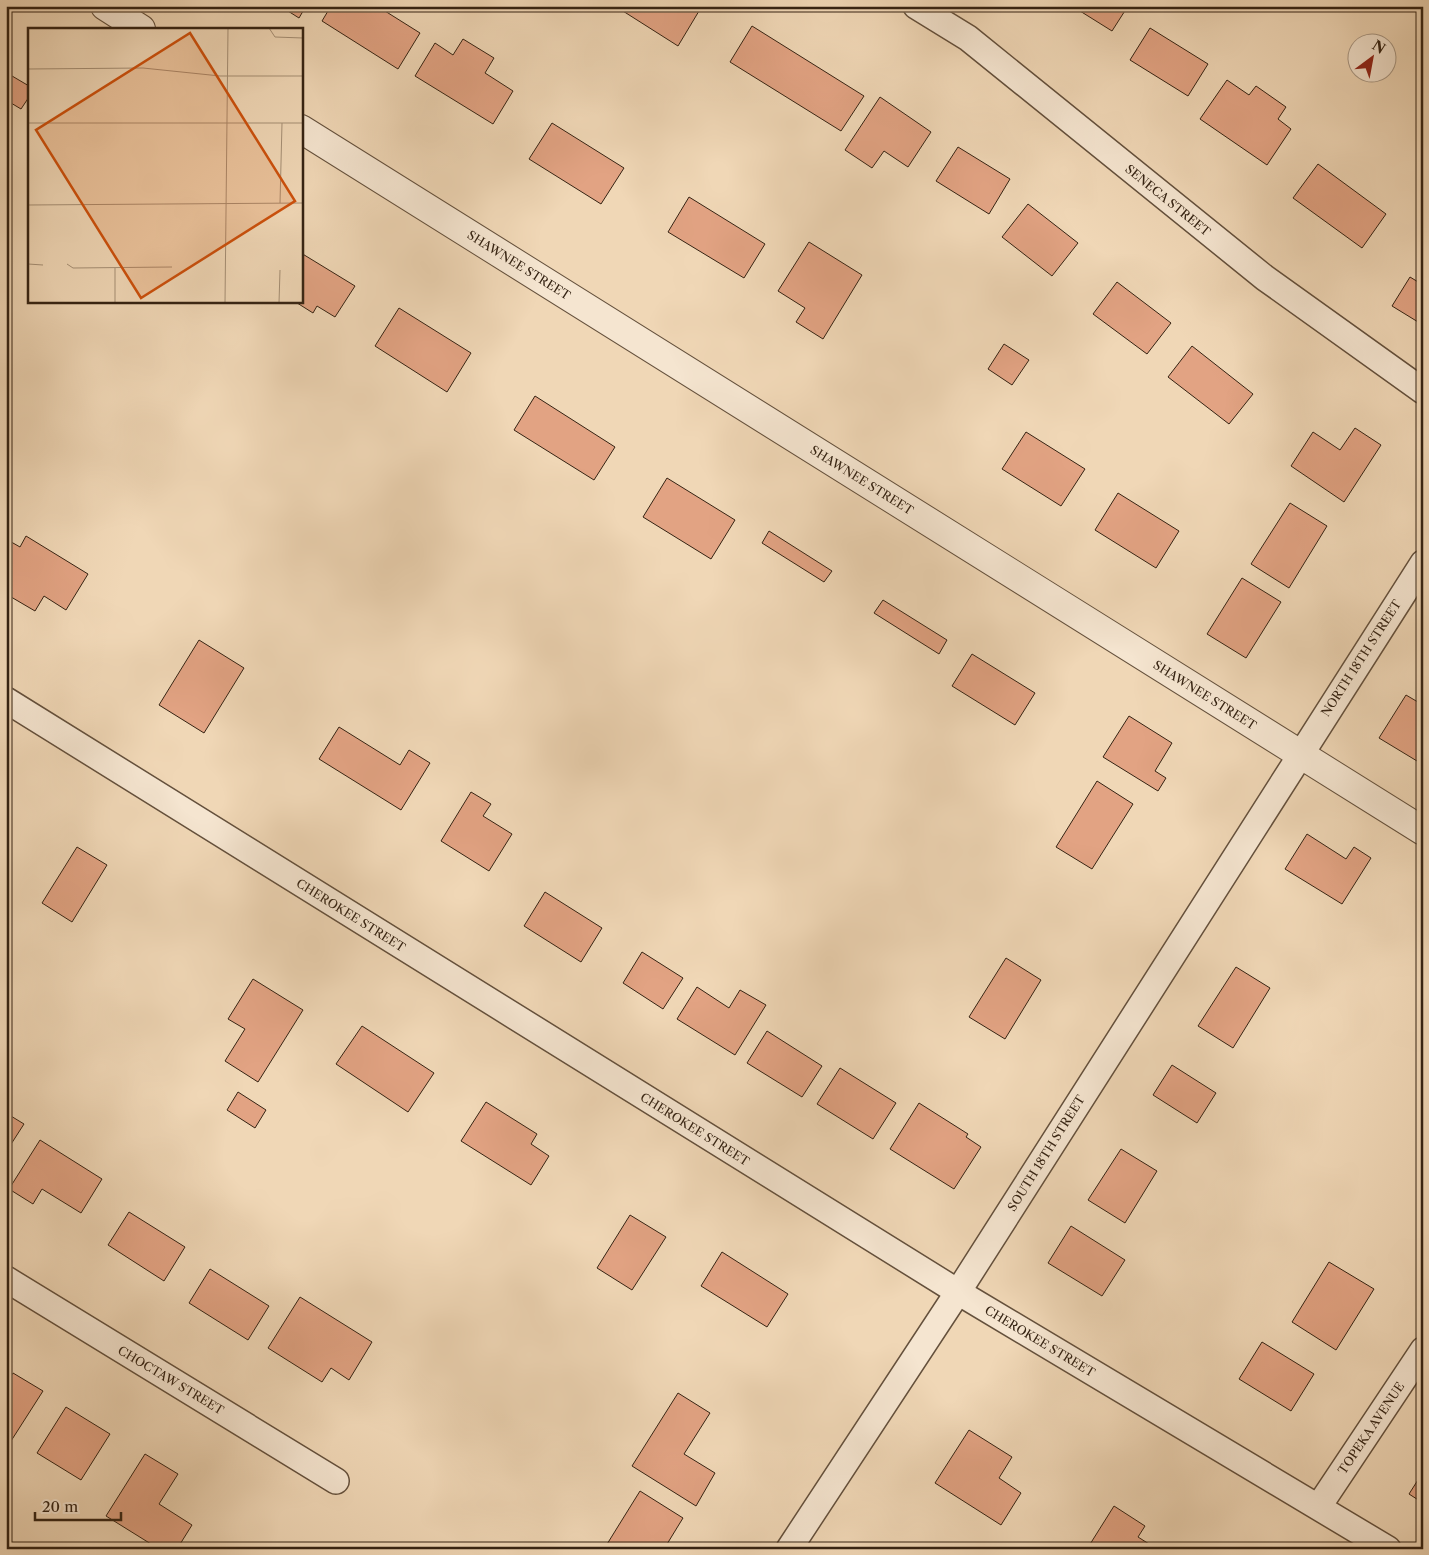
<svg xmlns="http://www.w3.org/2000/svg" width="1429" height="1555" font-family="'Libre Caslon Text',serif">
	<style>
		.building { fill: #e2a383; stroke: #352313 }
		.lines { fill: none; stroke-linecap: round; stroke-linejoin: round }
		.minor-casing { stroke: #64503c; stroke-width: 28 }
		.tertiary-casing { stroke: #64503c; stroke-width: 30 }
		.minor { stroke: #f5e5d0; stroke-width: 25 }
		.tertiary { stroke: #f5e5d0; stroke-width: 28 }
		.labels { text-anchor: middle; dominant-baseline: central; stroke-width: 4; stroke-linejoin: round; paint-order: stroke }
		.street-label { font-size: 12px; fill: #352313; stroke: #f5e5d0 }
		.inset-road { fill: none; stroke: #a58f75; stroke-width: 1 }
		.view { fill: #cd510d; fill-opacity: 0.15; stroke: #cd510d; stroke-width: 2.5 }
		.inset-edge { fill: none; stroke: #352313; stroke-width: 2.5 }
	</style>
	<rect width="100%" height="100%" fill="#f0d7b6"/>
	<filter id="stains"><feTurbulence type="fractalNoise" baseFrequency=".004" numOctaves="4"/><feColorMatrix values="0 0 0 0 .2 0 0 0 0 .09 0 0 0 0 .02 0 0 0 .5 -.17"/></filter>
	<radialGradient id="worn" r=".72"><stop offset=".6" stop-color="#630" stop-opacity="0"/><stop offset="1" stop-color="#630" stop-opacity=".3"/></radialGradient>
	<g class="building">
		<polygon points="280,6 306,6 299,18"/>
		<polygon points="331,6 377,6 420,33 398,69 322,21"/>
		<polygon points="615,6 702,6 678,46"/>
		<polygon points="1072,6 1128,6 1112,31"/>
		<polygon points="752,26 864,96 841,131 730,62"/>
		<polygon points="1150,28 1208,64 1188,96 1130,60"/>
		<polygon points="463,39 494,58 485,73 513,91 493,124 415,76 435,43 453,55"/>
		<polygon points="7,73 29,86 29,97 21,109 6,100"/>
		<polygon points="1227,80 1249,95 1256,86 1286,107 1278,119 1291,129 1267,165 1200,119"/>
		<polygon points="880,97 931,132 908,167 884,151 872,168 845,150"/>
		<polygon points="552,123 624,168 601,204 529,159"/>
		<polygon points="958,147 1010,179 989,214 936,181"/>
		<polygon points="1318,164 1386,214 1362,248 1293,198"/>
		<polygon points="689,197 765,244 744,278 668,232"/>
		<polygon points="1028,204 1078,243 1052,276 1002,237"/>
		<polygon points="809,242 862,275 823,339 796,322 805,308 778,291"/>
		<polygon points="301,253 355,286 335,317 317,306 313,313 294,301 301,301"/>
		<polygon points="1410,277 1423,285 1423,325 1392,306"/>
		<polygon points="1117,282 1171,323 1147,354 1093,314"/>
		<polygon points="399,308 471,353 447,392 375,346"/>
		<polygon points="1004,344 1029,360 1012,385 988,369"/>
		<polygon points="1192,346 1253,394 1229,424 1168,377"/>
		<polygon points="535,396 615,447 594,480 514,430"/>
		<polygon points="1355,428 1381,445 1344,502 1291,466 1313,432 1340,450"/>
		<polygon points="1026,432 1085,469 1061,506 1002,469"/>
		<polygon points="667,478 735,520 711,559 643,517"/>
		<polygon points="1118,493 1179,531 1156,568 1095,530"/>
		<polygon points="1290,503 1327,526 1289,588 1251,564"/>
		<polygon points="769,531 832,571 824,582 762,543"/>
		<polygon points="26,536 88,574 66,610 44,596 35,611 6,594 6,539 20,547"/>
		<polygon points="1242,578 1281,602 1246,658 1207,634"/>
		<polygon points="883,600 947,640 939,654 874,613"/>
		<polygon points="199,640 244,668 204,733 159,705"/>
		<polygon points="972,654 1035,693 1015,725 952,686"/>
		<polygon points="1406,695 1423,705 1423,751 1417,761 1379,738"/>
		<polygon points="1129,716 1172,743 1155,771 1166,778 1158,791 1103,757"/>
		<polygon points="339,727 400,765 409,750 430,763 401,810 319,759"/>
		<polygon points="1097,781 1133,804 1092,869 1056,847"/>
		<polygon points="471,792 491,804 483,816 512,834 489,871 441,841"/>
		<polygon points="1307,834 1346,859 1354,847 1371,858 1342,904 1285,869"/>
		<polygon points="77,847 107,865 72,922 42,903"/>
		<polygon points="545,892 602,928 581,962 524,926"/>
		<polygon points="642,952 683,978 663,1009 623,983"/>
		<polygon points="1006,958 1041,980 1005,1039 969,1017"/>
		<polygon points="1236,967 1270,988 1233,1048 1198,1026"/>
		<polygon points="253,979 303,1010 258,1082 225,1061 245,1029 228,1019"/>
		<polygon points="697,987 729,1008 740,990 766,1005 735,1055 677,1019"/>
		<polygon points="362,1026 434,1073 408,1112 336,1064"/>
		<polygon points="767,1031 822,1066 802,1097 747,1063"/>
		<polygon points="1172,1065 1216,1093 1197,1123 1153,1095"/>
		<polygon points="840,1068 896,1103 873,1139 817,1104"/>
		<polygon points="238,1092 266,1110 255,1128 227,1110"/>
		<polygon points="486,1102 537,1134 531,1144 549,1156 531,1185 461,1141"/>
		<polygon points="919,1103 968,1134 966,1137 981,1147 954,1189 890,1149"/>
		<polygon points="6,1113 24,1124 6,1152"/>
		<polygon points="40,1140 102,1179 81,1213 42,1189 33,1204 9,1189"/>
		<polygon points="1121,1149 1157,1171 1125,1223 1088,1200"/>
		<polygon points="129,1212 185,1247 164,1281 108,1245"/>
		<polygon points="630,1215 666,1237 632,1290 597,1268"/>
		<polygon points="1071,1226 1125,1260 1102,1296 1048,1263"/>
		<polygon points="722,1252 788,1294 767,1327 701,1286"/>
		<polygon points="1329,1262 1374,1289 1336,1350 1292,1322"/>
		<polygon points="210,1269 269,1306 248,1340 189,1303"/>
		<polygon points="300,1297 372,1342 349,1380 331,1368 322,1382 268,1348"/>
		<polygon points="1262,1342 1314,1374 1291,1411 1239,1379"/>
		<polygon points="13,1373 43,1391 11,1441 6,1438 6,1384"/>
		<polygon points="678,1393 710,1413 684,1454 715,1473 696,1506 632,1466"/>
		<polygon points="66,1407 110,1434 81,1480 37,1453"/>
		<polygon points="969,1430 1012,1457 999,1478 1021,1493 1001,1525 935,1483"/>
		<polygon points="145,1454 178,1474 159,1504 192,1525 177,1549 159,1549 106,1516"/>
		<polygon points="1423,1472 1423,1503 1409,1494"/>
		<polygon points="640,1491 683,1518 664,1549 604,1549"/>
		<polygon points="1114,1506 1145,1526 1138,1537 1157,1549 1087,1549"/>
	</g>
	<g class="lines">
		<g class="minor-casing">
			<g id="minor">
				<polyline points="916,6 968,38 1265,278 1423,391"/>
				<polyline points="6,700 958,1292 1388,1549"/>
				<polyline points="6,1279 336,1481"/>
				<polyline points="1319,1506 1423,1350"/>
				<polyline points="789,1549 958,1292 1423,563"/>
			</g>
		</g>
		<g class="tertiary-casing">
			<g id="tertiary">
				<polyline points="105,6 141,29"/>
				<polyline points="301,129 1423,831"/>
			</g>
		</g>
		<use href="#minor" class="minor"/>
		<use href="#tertiary" class="tertiary"/>
	</g>
	<g class="labels">
		<g class="street-label">
			<text transform="translate(1168 200) rotate(39)">SENECA STREET</text>
			<text transform="translate(519 265) rotate(32)">SHAWNEE STREET</text>
			<text transform="translate(862 480) rotate(32)">SHAWNEE STREET</text>
			<text transform="translate(1361 658) rotate(-57)">NORTH 18TH STREET</text>
			<text transform="translate(1205 695) rotate(32)">SHAWNEE STREET</text>
			<text transform="translate(351 915) rotate(32)">CHEROKEE STREET</text>
			<text transform="translate(695 1129) rotate(32)">CHEROKEE STREET</text>
			<text transform="translate(1046 1153) rotate(-58)">SOUTH 18TH STREET</text>
			<text transform="translate(1040 1341) rotate(31)">CHEROKEE STREET</text>
			<text transform="translate(171 1380) rotate(31)">CHOCTAW STREET</text>
			<text transform="translate(1371 1428) rotate(-56)">TOPEKA AVENUE</text>
		</g>
	</g>
	<g transform="translate(28 28)">
		<rect width="275" height="275" fill="#f0d7b6"/>
		<path class="inset-road" d="M241,0L247,9L275,10M0,41L115,40L192,48H275M0,95H275M252,175L254,95M0,177L275,175M0,236L15,237M39,236L45,240L144,239M87,275V240M197,275L200,0M251,275L252,242"/>
		<path class="view" d="M162,5L267,173L113,270L8,102Z"/>
		<rect width="275" height="275" class="inset-edge"/>
	</g>
	<rect width="1429" height="1555" fill="none" stroke="#f0d7b6" stroke-width="25"/>
	<rect x="8" y="8" width="1414" height="1540" fill="none" stroke="#352313" stroke-width="2.5"/>
	<rect x="12" y="12" width="1404" height="1530" fill="none" stroke="#352313"/>
	<g transform="translate(1372 58) rotate(32)"><circle r="24" fill="#f5e5d0" stroke="#a89784"/>
	<path d="M0-4L9 19L0 12L-9 19Z" fill="#8f2418"/>
	<text y="-8" font-size="14" font-weight="bold" text-anchor="middle" fill="#352313">N</text>
	</g>
	<path d="M35 1512v8h86v-8" fill="none" stroke="#352313" stroke-width="2.5"/>
	<text x="42" y="1512" font-size="15" fill="#352313" stroke="#f5e5d0" stroke-width="4" paint-order="stroke">20 m</text>
	<rect width="100%" height="100%" filter="url(#stains)"/>
	<rect width="100%" height="100%" fill="url(#worn)"/>
</svg>
